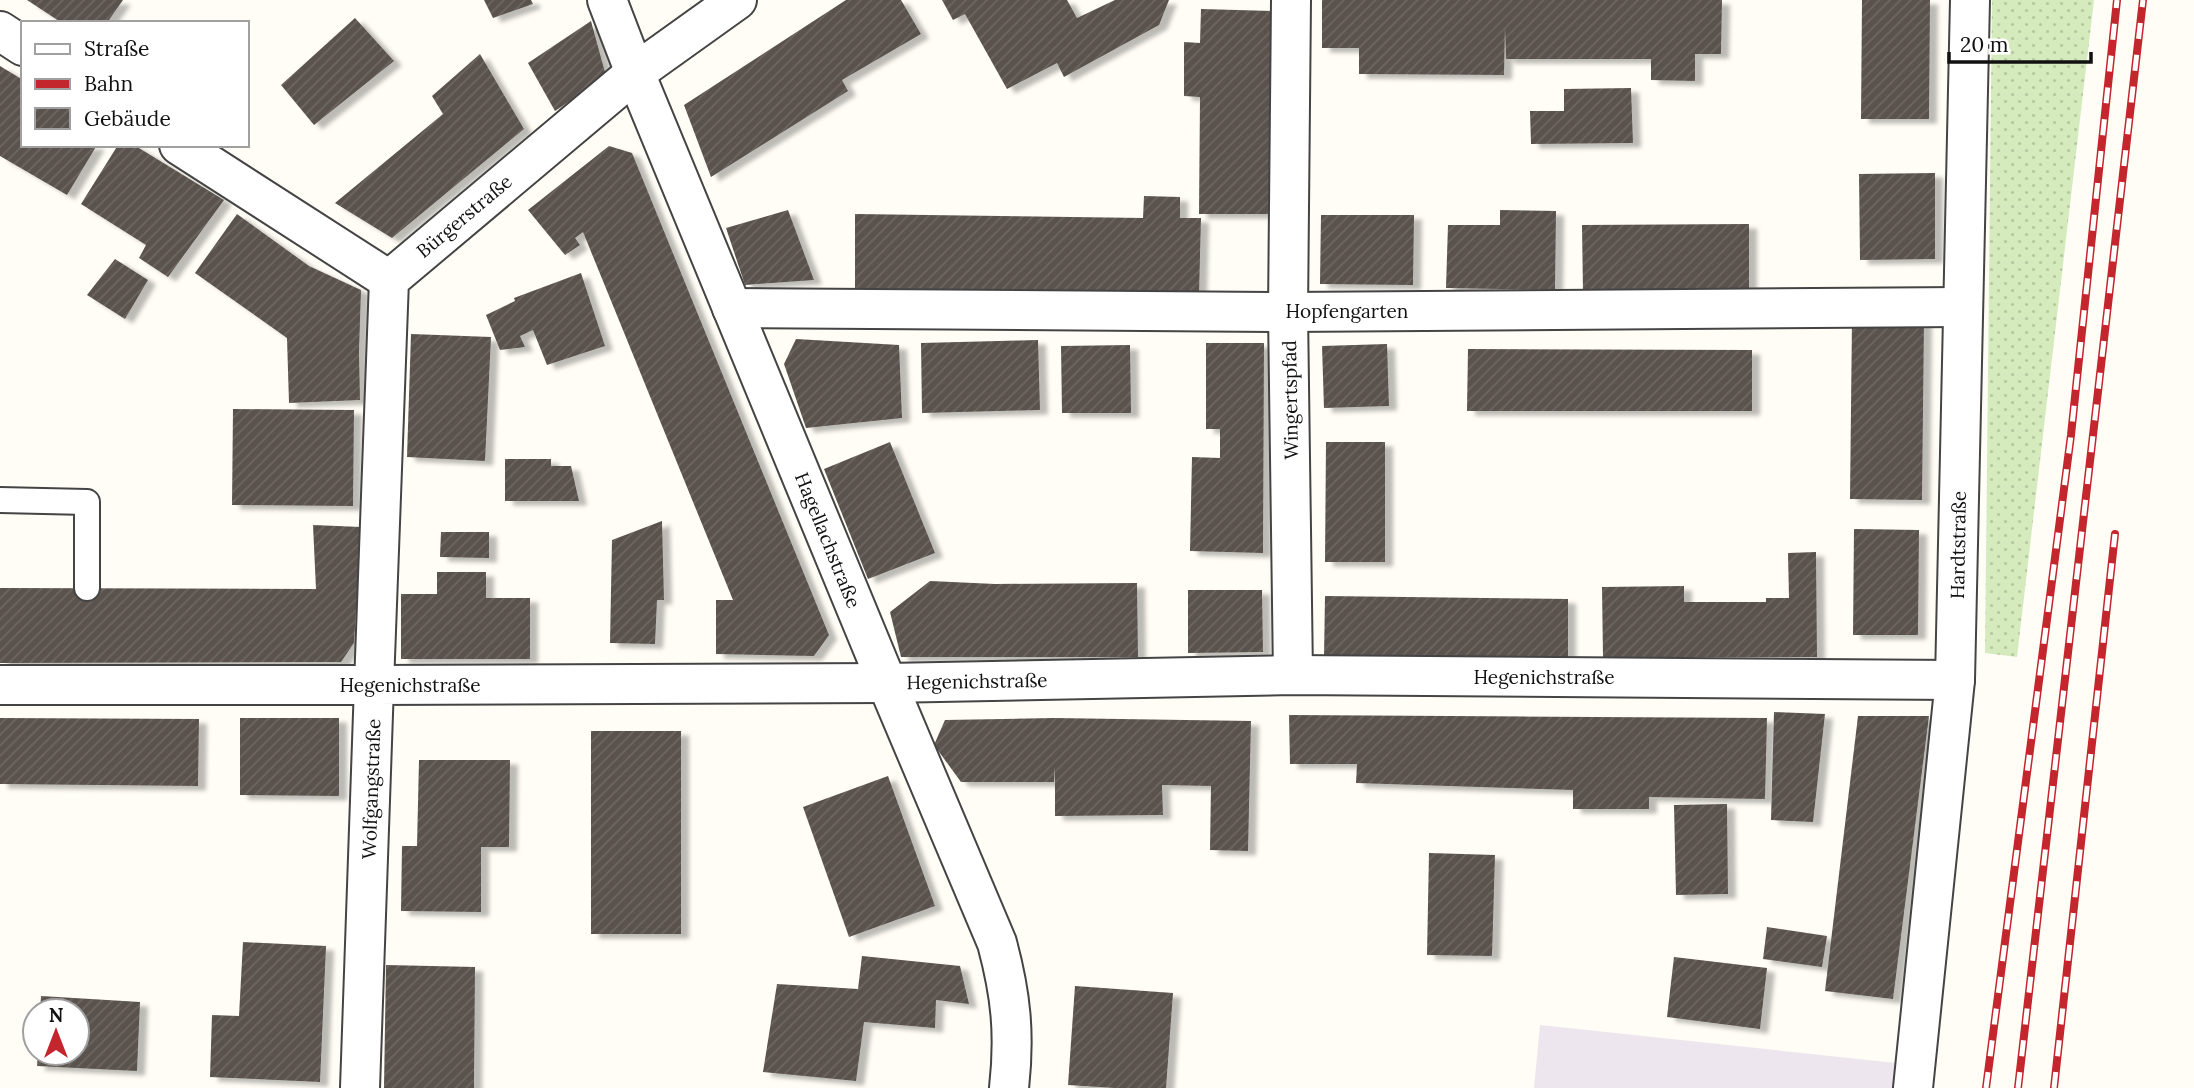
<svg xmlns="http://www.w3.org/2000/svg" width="2194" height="1088" font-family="Lora,serif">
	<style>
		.industrial { fill: #eee6ef }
		.grass { fill: url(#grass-dots) }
		.building { fill: url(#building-hatch); filter: url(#shadow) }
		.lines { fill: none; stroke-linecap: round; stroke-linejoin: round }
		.service-casing { stroke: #444; stroke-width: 28 }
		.minor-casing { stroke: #444; stroke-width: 42 }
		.tertiary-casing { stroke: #444; stroke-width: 42 }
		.service { stroke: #fff; stroke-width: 24 }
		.minor { stroke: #fff; stroke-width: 38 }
		.tertiary { stroke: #fff; stroke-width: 38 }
		.rail-casing { stroke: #c4262e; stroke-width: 8 }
		.rail { stroke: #fff; stroke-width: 5; stroke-dasharray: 16; stroke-linecap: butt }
		.labels { text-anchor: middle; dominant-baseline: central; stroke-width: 7; stroke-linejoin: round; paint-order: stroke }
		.street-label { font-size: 19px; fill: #111; stroke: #fff }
	</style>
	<defs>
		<pattern id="grass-dots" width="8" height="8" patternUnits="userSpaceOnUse" patternTransform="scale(1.75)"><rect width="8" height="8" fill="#d5ebbd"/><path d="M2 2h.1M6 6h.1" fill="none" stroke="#b6c8a1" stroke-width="1.8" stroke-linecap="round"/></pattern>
		<pattern id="building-hatch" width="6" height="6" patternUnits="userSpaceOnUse" patternTransform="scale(1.75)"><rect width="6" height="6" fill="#5a524d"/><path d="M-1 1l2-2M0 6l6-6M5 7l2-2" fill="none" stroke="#6d6662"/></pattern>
		<filter id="shadow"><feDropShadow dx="8" dy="4.5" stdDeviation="2" flood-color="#0004"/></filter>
	</defs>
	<rect width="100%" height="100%" fill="#fffdf5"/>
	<polygon class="industrial" points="1540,1025 1896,1063 1893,1088 1534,1088"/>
	<polygon class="grass" points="1992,0 2094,0 2017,657 1985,653"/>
	<g class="building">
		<polygon points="27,0 123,0 107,23 62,23"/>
		<polygon points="484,0 531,0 533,4 493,18"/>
		<polygon points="846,0 901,0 921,34 842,80 848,91 711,177 684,105"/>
		<polygon points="942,0 1067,0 1077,18 1115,0 1169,0 1159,25 1064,77 1057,63 1007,89 965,14 953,20"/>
		<polygon points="1322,0 1722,0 1721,54 1695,54 1695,81 1651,80 1651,59 1506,59 1505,27 1504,75 1359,74 1359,48 1322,48"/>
		<polygon points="1862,0 1930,0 1929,119 1861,119"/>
		<polygon points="1201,9 1272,11 1269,214 1199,214 1200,97 1184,96 1184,42 1200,43"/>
		<polygon points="355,18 394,61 314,125 281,85"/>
		<polygon points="591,21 606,76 555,111 528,63"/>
		<polygon points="480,54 524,129 392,238 335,203 443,114 432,96"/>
		<polygon points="0,66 23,80 23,145 97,145 67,195 0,156"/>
		<polygon points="1631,88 1633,143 1531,144 1530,111 1564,111 1564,89"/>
		<polygon points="118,145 134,145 224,200 168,277 139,258 146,245 81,204"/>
		<polygon points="609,146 632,153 829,635 814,656 716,654 716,600 733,600 583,232 575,238 580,245 565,255 528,210"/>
		<polygon points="1935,173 1935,259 1860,260 1859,174"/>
		<polygon points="1144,196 1180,197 1180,218 1201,218 1199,295 855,289 855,214 1143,218"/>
		<polygon points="788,210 814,280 745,285 726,228"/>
		<polygon points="1500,210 1556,211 1555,290 1446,288 1448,225 1500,225"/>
		<polygon points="237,214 309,266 361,290 359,352 360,400 289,403 287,338 195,273"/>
		<polygon points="1321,215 1414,215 1413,285 1320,284"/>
		<polygon points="1749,224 1749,291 1583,292 1582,225"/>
		<polygon points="115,259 148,280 125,319 87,295"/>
		<polygon points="581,273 605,346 547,365 533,330 520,336 525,347 500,350 486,315 515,301 514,298"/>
		<polygon points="1852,320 1924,321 1922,500 1850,499"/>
		<polygon points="411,334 491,337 485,461 407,457"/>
		<polygon points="796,339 899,345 902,418 806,428 784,364"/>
		<polygon points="1038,340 1040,410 922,413 921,343"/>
		<polygon points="1206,343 1264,343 1263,553 1190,551 1192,457 1220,458 1220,429 1206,429"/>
		<polygon points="1387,344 1389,406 1324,408 1322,346"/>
		<polygon points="1130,345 1131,413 1062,413 1061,346"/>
		<polygon points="1468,349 1752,350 1752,411 1467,411"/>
		<polygon points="233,409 354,410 353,506 232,505"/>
		<polygon points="890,442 935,553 868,579 824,469"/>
		<polygon points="1326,442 1385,442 1385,562 1325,562"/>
		<polygon points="505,459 551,459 551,466 571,466 579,501 505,501"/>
		<polygon points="662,521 664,600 657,600 655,644 610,643 612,540"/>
		<polygon points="313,525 361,527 354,643 341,662 0,663 0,588 316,589"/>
		<polygon points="1854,529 1919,530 1918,635 1853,635"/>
		<polygon points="441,532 489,532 489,558 440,557"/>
		<polygon points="1816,552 1817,657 1603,657 1602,587 1684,586 1684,602 1766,602 1766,598 1789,598 1788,553"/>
		<polygon points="437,572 486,572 486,598 530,598 530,659 401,659 401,594 437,594"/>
		<polygon points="930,581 995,584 1137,583 1138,657 901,657 890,612"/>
		<polygon points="1188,590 1262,590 1263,652 1188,653"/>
		<polygon points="1325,596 1568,599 1568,660 1324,657"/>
		<polygon points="1774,712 1825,714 1813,822 1771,820"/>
		<polygon points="1289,715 1767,718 1765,799 1649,797 1649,809 1573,809 1573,790 1356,783 1357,764 1290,764"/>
		<polygon points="1858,716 1929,716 1893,999 1825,991"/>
		<polygon points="0,718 199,719 198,786 0,784"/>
		<polygon points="240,718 339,718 339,796 240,795"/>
		<polygon points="1054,718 1251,721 1248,851 1210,850 1211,786 1162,785 1163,815 1055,816 1055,767 1054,782 961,782 934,745 945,720"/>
		<rect x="591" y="731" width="90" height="203"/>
		<polygon points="419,760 510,760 509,847 481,847 481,912 401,911 402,846 417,846"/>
		<polygon points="888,776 935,906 849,937 803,807"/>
		<polygon points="1727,804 1728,894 1676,895 1674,805"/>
		<polygon points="1429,853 1495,855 1492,956 1427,955"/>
		<polygon points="1767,927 1827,936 1822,967 1763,959"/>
		<polygon points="243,942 326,946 320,1082 210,1077 212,1015 239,1016"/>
		<polygon points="862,956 960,966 969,1004 936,1000 935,1028 864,1022 856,1081 763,1072 777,984 858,989"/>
		<polygon points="1674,957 1767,968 1760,1029 1667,1017"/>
		<polygon points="386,965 475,967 474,1088 384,1088"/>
		<polygon points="1075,986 1173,993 1166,1088 1115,1088 1068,1085"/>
		<polygon points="41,996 140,1002 137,1071 37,1066 38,1053 77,1053 77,1011 40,1011"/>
	</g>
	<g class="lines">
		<g class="service-casing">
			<polyline id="service" points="0,500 87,502 87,588"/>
		</g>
		<g class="minor-casing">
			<g id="minor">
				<polyline points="607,0 635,73"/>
				<polyline points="1291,0 1288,312 1293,675"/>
				<polyline points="0,31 23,46"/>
				<polyline points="179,145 389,280"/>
				<polyline points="732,308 1288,312 1962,307"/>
				<path d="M887,683L997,943C1011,995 1015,1034 1009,1088"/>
				<polyline points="360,1088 374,685 887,683 1293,675 1955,680"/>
				<polyline points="1913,1088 1955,680 1970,0"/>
			</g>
		</g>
		<g class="tertiary-casing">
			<g id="tertiary">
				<polyline points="635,73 887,683"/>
				<polyline points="0,685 374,685 389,280 635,73 737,0"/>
			</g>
		</g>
		<use href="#service" class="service"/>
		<use href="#minor" class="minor"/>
		<use href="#tertiary" class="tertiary"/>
		<g class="rail-casing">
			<g id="rail">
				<polyline points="1986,1088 2071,435 2117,0"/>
				<polyline points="2018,1088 2143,0"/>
				<polyline points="2054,1088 2115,534"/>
			</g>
		</g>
		<use href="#rail" class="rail"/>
	</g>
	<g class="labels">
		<g class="street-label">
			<text transform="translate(464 216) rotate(-40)">Bürgerstraße</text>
			<text x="1347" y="311">Hopfengarten</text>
			<text transform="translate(1290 400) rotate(-91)">Wingertspfad</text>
			<text transform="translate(828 540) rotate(68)">Hagellachstraße</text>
			<text transform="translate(1958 545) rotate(-89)">Hardtstraße</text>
			<text x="1544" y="677">Hegenichstraße</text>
			<text transform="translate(977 681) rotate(-1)">Hegenichstraße</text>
			<text x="410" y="685">Hegenichstraße</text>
			<text transform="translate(371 789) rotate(-88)">Wolfgangstraße</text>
		</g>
	</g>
	<rect x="21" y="21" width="228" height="126" fill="#ffffff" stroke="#a0a0a0" stroke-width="2"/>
	<rect x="35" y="44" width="35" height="10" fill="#ffffff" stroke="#a0a0a0" stroke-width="2"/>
	<text x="84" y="56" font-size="21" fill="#111111">Straße</text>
	<rect x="35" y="79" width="35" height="10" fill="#c4262e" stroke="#a0a0a0" stroke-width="2"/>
	<text x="84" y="91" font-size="21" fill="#111111">Bahn</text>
	<rect x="35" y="108" width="35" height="21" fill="url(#building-hatch)" stroke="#a0a0a0" stroke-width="2"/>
	<text x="84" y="126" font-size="21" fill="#111111">Gebäude</text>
	<g transform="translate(56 1032)"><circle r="33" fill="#ffffff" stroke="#a0a0a0" stroke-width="2"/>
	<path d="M0-5L12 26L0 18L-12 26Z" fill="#c4262e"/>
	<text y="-10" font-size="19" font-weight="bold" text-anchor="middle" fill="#111111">N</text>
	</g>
	<path d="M1949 52v10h142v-10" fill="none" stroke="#111111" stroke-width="3.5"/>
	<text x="1960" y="52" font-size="21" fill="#111111" stroke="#ffffff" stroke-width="5" paint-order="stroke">20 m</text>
</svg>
